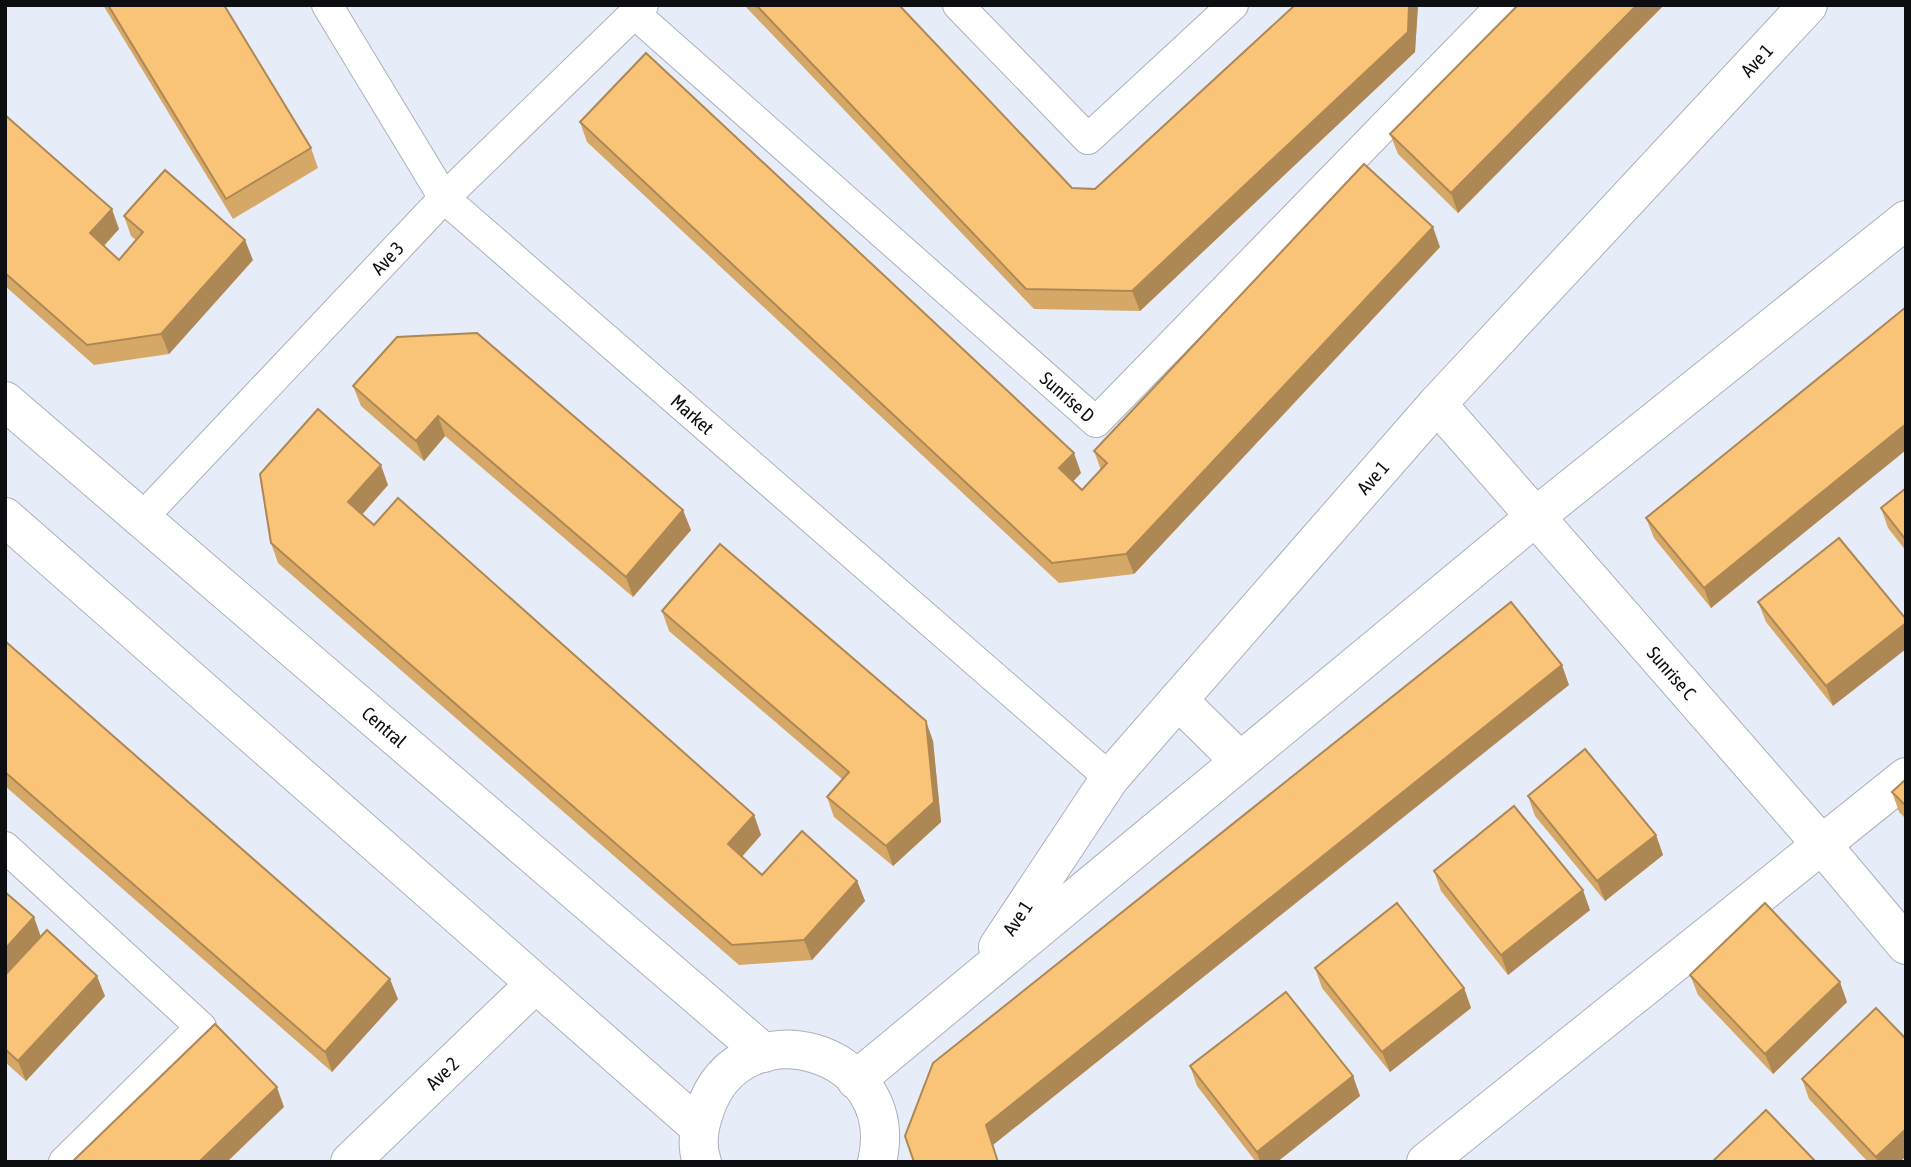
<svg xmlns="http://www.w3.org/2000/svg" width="1911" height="1167" font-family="'Asap Condensed',sans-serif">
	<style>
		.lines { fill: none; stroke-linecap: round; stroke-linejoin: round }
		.lane-casing { stroke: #a9b1bb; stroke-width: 32 }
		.street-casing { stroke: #a9b1bb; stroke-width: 40 }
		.lane { stroke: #fff; stroke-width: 30 }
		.street { stroke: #fff; stroke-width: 38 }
		.wall { fill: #d6a867 }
		.shaded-wall { fill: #ae8854 }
		.building { fill: #f9c378; stroke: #ae8854; stroke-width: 2 }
		.labels { text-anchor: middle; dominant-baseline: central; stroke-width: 5; stroke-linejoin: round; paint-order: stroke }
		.street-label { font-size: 19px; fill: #0c0e11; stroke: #f7fafe }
	</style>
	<rect width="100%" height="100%" fill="#e6edf8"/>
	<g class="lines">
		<g class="lane-casing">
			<g id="lane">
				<path id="s1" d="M327,5L444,198L1110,778"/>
				<polyline points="958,5 1088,139 1233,5"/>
				<path id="s2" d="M634,13L1096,422L1502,5"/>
				<path id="s3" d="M141,519L444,198L643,5"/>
				<polyline points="5,847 201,1027 64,1162"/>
			</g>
		</g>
		<g class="street-casing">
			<g id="street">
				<path id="s4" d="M5,401L764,1053"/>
				<path id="s5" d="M1437,404L1822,845L1906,945"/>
				<polyline points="5,517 699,1127"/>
				<polyline points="1178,700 1240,761"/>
				<path id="s6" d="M998,947L1110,778L1437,404L1808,5"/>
				<polyline points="856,1080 1535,517 1906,220"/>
				<path id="s7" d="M350,1162L535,984"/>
				<path d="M702,1162C696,1145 699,1126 705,1110C740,1003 904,1049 877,1162"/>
				<polyline points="1426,1162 1906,777"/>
			</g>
		</g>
		<use href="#lane" class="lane"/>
		<use href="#street" class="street"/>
	</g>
	<g class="wall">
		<polygon points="103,5 224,5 311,148 318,168 233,219"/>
		<polygon points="744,5 899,5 1072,188 1095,189 1295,5 1418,5 1415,52 1140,311 1034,309"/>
		<polygon points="1518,5 1664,5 1458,213 1398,154 1390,134"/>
		<polygon points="5,115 119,229 104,246 119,260 136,240 131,236 124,216 253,260 169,354 94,365 5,286"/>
		<polygon points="580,122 1081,473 1073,481 1082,490 1101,470 1094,451 1440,247 1134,574 1059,583 587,142"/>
		<polygon points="1906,307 1906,450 1711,608 1654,538 1646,518"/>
		<polygon points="397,337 691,530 633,597 445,436 424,461 361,406 353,386"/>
		<polygon points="388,485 362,515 374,525 754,815 761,835 742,857 762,875 857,881 865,901 812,960 739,965 278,563 271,543"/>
		<polygon points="1906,488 1906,551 1888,528 1881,508"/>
		<polygon points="1839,538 1833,706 1766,622 1758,602"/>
		<polygon points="662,611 933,741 941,822 893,866 834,817 827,797 842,779 669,631"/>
		<polygon points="5,641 398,999 332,1072 5,786"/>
		<polygon points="1906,779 1906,819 1899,812 1892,792"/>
		<polygon points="1528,796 1656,835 1663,855 1605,901 1535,816"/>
		<polygon points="1434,871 1590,910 1508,975 1441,891"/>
		<polygon points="5,892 41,937 105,996 26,1081 5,1062"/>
		<polygon points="1315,968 1464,988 1471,1008 1390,1072 1322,988"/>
		<polygon points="1690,975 1847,1002 1773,1074 1698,995"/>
		<polygon points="1190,1066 1353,1076 1360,1096 1277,1162 1256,1162 1197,1086"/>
		<polygon points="1802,1079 1906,1156 1900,1162 1868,1162 1809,1099"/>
	</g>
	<g class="shaded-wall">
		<polygon points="1409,5 1418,5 1415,52 1140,311 1132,291"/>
		<polygon points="1637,5 1664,5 1458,213 1451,193"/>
		<polygon points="112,209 119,229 97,253 90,233"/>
		<polygon points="1433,227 1440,247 1134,574 1126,554"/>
		<polygon points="245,240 253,260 169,354 161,334"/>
		<polygon points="438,416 445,436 424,461 416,441"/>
		<polygon points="1906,424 1906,450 1711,608 1704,588"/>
		<polygon points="1074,453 1081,473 1067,488 1059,468"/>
		<polygon points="381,465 388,485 355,522 348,502"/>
		<polygon points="683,510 691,530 633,597 626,577"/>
		<polygon points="1906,623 1906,649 1833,706 1826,686"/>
		<polygon points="1562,665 1569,685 993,1145 998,1162 986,1125"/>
		<polygon points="926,721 933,741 941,822 893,866 886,846"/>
		<polygon points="754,815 761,835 735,864 728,844"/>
		<polygon points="1656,835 1663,855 1605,901 1597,881"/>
		<polygon points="857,881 865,901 812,960 804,940"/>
		<polygon points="1583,890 1590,910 1508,975 1501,955"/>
		<polygon points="34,917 41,937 5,977 5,949"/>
		<polygon points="97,976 105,996 26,1081 18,1061"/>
		<polygon points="390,979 398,999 332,1072 325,1052"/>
		<polygon points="1840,982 1847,1002 1773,1074 1765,1054"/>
		<polygon points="1464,988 1471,1008 1390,1072 1382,1052"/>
		<polygon points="1353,1076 1360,1096 1277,1162 1260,1162 1257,1152"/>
		<polygon points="277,1087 284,1107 227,1162 199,1162"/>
		<polygon points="1906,1129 1906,1156 1900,1162 1877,1162 1876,1157"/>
	</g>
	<g class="building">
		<polygon points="108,5 224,5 311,148 226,199"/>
		<polygon points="756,5 899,5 1072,188 1095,189 1295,5 1409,5 1408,32 1132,291 1026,289"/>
		<polygon points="1518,5 1637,5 1451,193 1390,134"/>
		<polygon points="646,53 1074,453 1059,468 1082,490 1107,463 1094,451 1364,164 1433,227 1126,554 1052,563 580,122"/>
		<polygon points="5,115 112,209 90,233 119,260 143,232 124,216 165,170 245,240 161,334 87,345 5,273"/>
		<polygon points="1906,307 1906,424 1704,588 1646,518"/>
		<polygon points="477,333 683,510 626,577 438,416 416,441 353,386 397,337"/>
		<polygon points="318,409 381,465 348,502 374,525 398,498 754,815 728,844 762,875 802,831 857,881 804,940 732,945 271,543 260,474"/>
		<polygon points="1906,488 1906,540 1881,508"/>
		<polygon points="1839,538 1906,619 1906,623 1826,686 1758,602"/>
		<polygon points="720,544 926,721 934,802 886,846 827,797 849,772 662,611"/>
		<polygon points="1511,602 1562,665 986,1125 998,1162 914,1162 905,1136 933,1063"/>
		<polygon points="5,641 390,979 325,1052 5,772"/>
		<polygon points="1585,749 1656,835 1597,881 1528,796"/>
		<polygon points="1906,779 1906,806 1892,792"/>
		<polygon points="1514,806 1583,890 1501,955 1434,871"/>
		<polygon points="5,892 34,917 5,949"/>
		<polygon points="1397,903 1464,988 1382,1052 1315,968"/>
		<polygon points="1765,903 1840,982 1765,1054 1690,975"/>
		<polygon points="47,930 97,976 18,1061 5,1049 5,975"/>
		<polygon points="1286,992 1353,1076 1257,1152 1190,1066"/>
		<polygon points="1876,1008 1906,1039 1906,1129 1876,1157 1802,1079"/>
		<polygon points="215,1024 277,1087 199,1162 72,1162"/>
		<polygon points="1766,1110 1816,1162 1712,1162"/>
	</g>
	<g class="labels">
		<g class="street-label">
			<text stroke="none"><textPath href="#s6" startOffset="1169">Ave 1</textPath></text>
			<text stroke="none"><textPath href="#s3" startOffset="359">Ave 3</textPath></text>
			<text stroke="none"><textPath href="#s2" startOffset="579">Sunrise D</textPath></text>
			<text stroke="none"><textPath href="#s1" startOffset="555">Market</textPath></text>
			<text stroke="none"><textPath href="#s6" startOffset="602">Ave 1</textPath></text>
			<text stroke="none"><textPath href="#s5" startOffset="357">Sunrise C</textPath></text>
			<text stroke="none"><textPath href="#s4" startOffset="500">Central</textPath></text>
			<text stroke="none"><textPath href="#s6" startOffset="35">Ave 1</textPath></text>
			<text stroke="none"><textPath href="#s7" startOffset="128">Ave 2</textPath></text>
		</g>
	</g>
	<rect width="1911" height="1167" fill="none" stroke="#0c0e11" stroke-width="14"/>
</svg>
